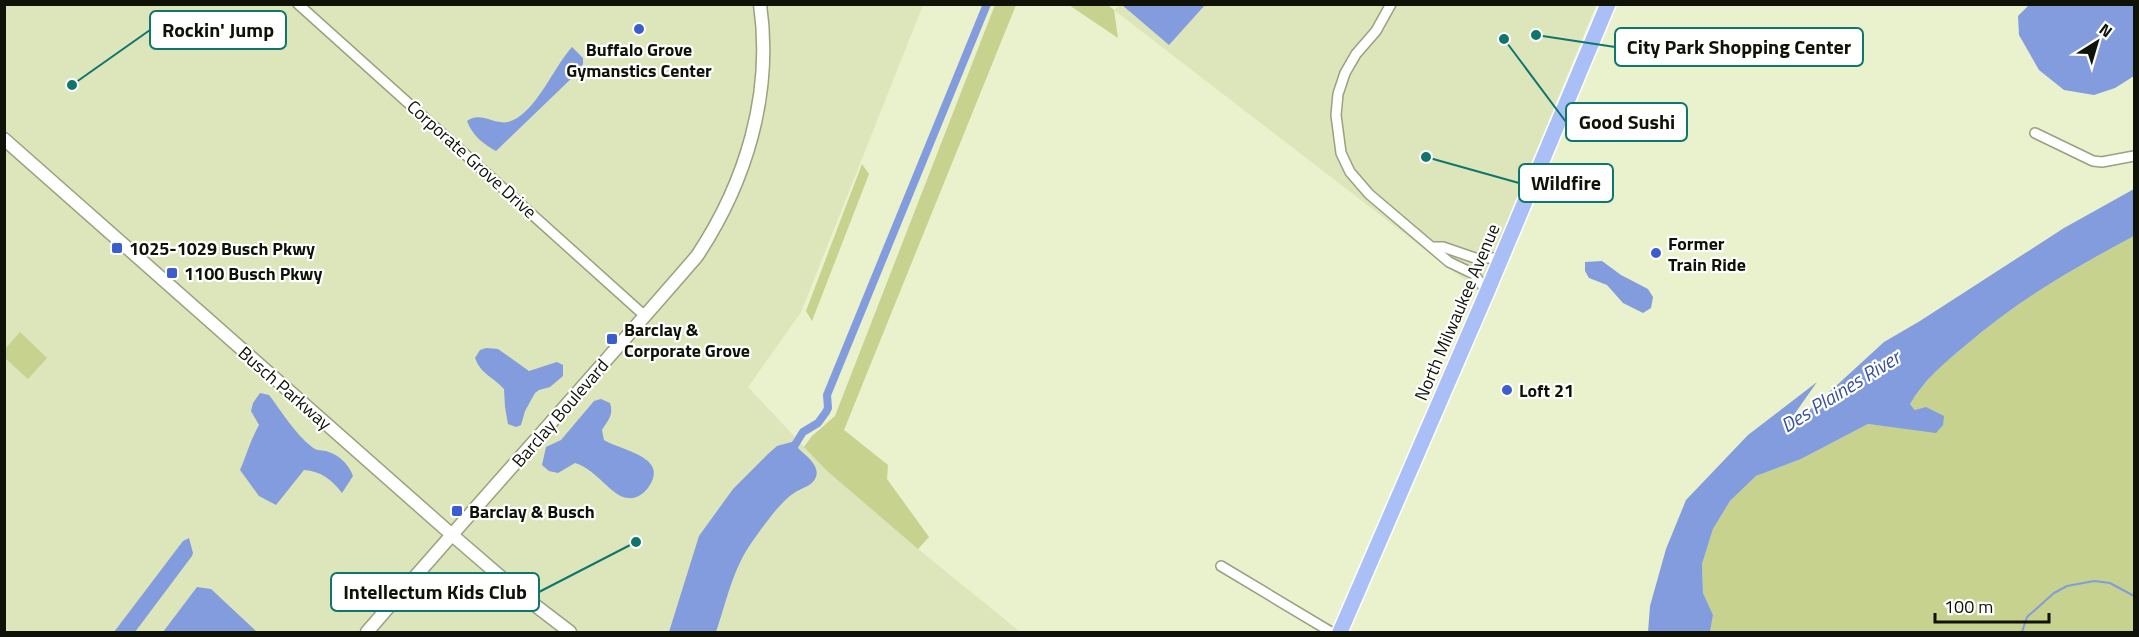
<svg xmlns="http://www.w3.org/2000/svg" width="2139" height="637" font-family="'Titillium Web',sans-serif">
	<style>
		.built { fill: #dde5ba }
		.green { fill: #c6d28d }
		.water { fill: #829cdd }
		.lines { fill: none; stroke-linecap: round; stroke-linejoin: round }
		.stream { stroke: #829cdd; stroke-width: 2 }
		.canal { stroke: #829cdd; stroke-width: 8 }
		.minor-casing { stroke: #9aa17f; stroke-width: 12 }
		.tertiary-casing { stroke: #9aa17f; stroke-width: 15 }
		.primary-casing { stroke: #fff; stroke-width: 18 }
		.minor { stroke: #fff; stroke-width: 9 }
		.tertiary { stroke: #fff; stroke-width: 12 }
		.primary { stroke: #aabff5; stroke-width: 15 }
		.poi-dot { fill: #3c5dce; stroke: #fff; stroke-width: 2 }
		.labels { text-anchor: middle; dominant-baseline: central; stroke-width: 4.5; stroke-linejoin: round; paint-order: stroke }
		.poi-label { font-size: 18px; font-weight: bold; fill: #0f1206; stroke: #fff; text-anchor: start }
		.street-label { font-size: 18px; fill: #0f1206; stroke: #fff }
		.water-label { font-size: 20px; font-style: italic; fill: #37509f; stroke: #fff }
		.leader { fill: none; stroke: #0f766e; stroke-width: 2 }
		.callout-dot { fill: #0f766e; stroke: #fff; stroke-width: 2 }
		.callout { fill: #fff; stroke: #0f766e; stroke-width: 2 }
		.callout-label { font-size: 20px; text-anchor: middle; font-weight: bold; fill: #0f1206 }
	</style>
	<rect width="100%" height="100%" fill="#e9f1cd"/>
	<g class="built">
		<polygon points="1121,4 1596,5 1479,291 1114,10"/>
		<polygon points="4,5 923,5 801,312 748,387 827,471 918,549 1020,632 5,632"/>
	</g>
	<g class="green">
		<polygon points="995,5 1016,5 844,430 888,465 887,479 929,537 918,549 827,471 804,447 812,436 835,416"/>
		<polygon points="1069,5 1108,5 1114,10 1118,38"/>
		<polygon points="862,164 869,174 812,321 806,311"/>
		<path d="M2134,236V632H1710L1713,615L1703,593L1702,564L1713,529L1730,501L1756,476L1801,459L1868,424L1936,432L1910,404C1927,377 1942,365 1966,345C2018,300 2074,268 2134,236Z"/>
		<polygon points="20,332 47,358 28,379 5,358 5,349"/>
	</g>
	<g class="water">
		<polygon points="1121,4 1205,4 1205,5 1169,45"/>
		<polygon points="2029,5 2134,5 2134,76 2115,88 2094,95 2064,90 2039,70 2019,35 2018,16"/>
		<path d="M572,47L583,58V64L576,74L496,151C483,144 472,135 467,121C481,111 493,125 508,122C535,115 553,68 572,47Z"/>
		<path d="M2134,189V236C2074,268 2018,300 1966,345C1943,364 1925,379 1910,404L1915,410L1926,407L1944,416L1943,425L1936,433L1868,424L1801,459L1756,476L1730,501L1713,529L1702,564L1703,593L1713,615L1710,632H1648L1650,606L1666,549L1686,500L1748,435L1817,382L1791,419L1801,418L1884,342L1920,321L2064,228Z"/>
		<polygon points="1602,261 1621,275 1648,289 1653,297 1651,308 1643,313 1623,303 1607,285 1589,278 1585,271 1585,262"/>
		<path d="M486,348L498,349L529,371L557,362L563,365V376L550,387L539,390L535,393L525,411L521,425L516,427L508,424L505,407L504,389C492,376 481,374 475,358L480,350Z"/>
		<path d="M260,393L269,395C282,412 295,434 312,447C317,451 320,450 326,451C339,455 348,463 353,476L342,493C332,480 321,471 304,470L276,505L259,496L240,470C247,454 250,441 259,425L251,411L253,403Z"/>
		<path d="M601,399L610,403C614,415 608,420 602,430L604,440C622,451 671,457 648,488C643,494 637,499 628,498C611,497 598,470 575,463L558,473L549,471L542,465L546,447L561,440L594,401Z"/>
		<path d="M799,440L798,448C806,456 820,465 816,477C813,486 801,488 794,493C779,503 762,528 752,542C733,568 726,603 716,632H669L699,536L733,489L768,454L777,446Z"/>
		<polygon points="189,538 193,553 192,556 135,632 114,632 183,541"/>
		<polygon points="197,587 211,589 257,632 163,632"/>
	</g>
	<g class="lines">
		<polyline class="stream" points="2022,632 2027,617 2054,593 2067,586 2094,581 2110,583 2134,596"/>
		<polyline class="canal" points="793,448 803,432 818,423 826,412 828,408 827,395 987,4"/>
		<g class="minor-casing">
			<g id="minor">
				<polyline points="298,4 645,316"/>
				<polyline points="1391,4 1376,31 1356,54 1345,73 1338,94 1336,115 1341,153 1350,172 1369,194 1449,262 1474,274 1487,292"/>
				<polyline points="2035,133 2093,161 2102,162 2134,156"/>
				<polyline points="1432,247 1443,247 1475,258 1502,258"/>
				<polyline points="1221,566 1331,632"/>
			</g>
		</g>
		<g class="tertiary-casing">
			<g id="tertiary">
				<polyline points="4,139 451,534 523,596 570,632"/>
				<path d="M367,632C476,506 588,382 697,256C746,182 773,94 760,4"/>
			</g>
		</g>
		<g class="primary-casing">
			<polyline id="primary" points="1340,632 1487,292 1608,4"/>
		</g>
		<use href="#minor" class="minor"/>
		<use href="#tertiary" class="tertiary"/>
		<use href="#primary" class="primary"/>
	</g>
	<g class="poi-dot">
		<circle cx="639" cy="29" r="6"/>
		<rect x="111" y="242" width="12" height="12" rx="3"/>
		<circle cx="1656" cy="253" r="6"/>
		<rect x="166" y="267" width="12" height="12" rx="3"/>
		<rect x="606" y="333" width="12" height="12" rx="3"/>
		<circle cx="1507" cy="390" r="6"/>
		<rect x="451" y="505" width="12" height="12" rx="3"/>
	</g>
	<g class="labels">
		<g class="poi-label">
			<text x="639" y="49" text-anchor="middle">Buffalo Grove<tspan x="639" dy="21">Gymanstics Center</tspan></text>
			<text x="1668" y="243">Former<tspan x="1668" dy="21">Train Ride</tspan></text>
			<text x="129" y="248">1025-1029 Busch Pkwy</text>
			<text x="184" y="273">1100 Busch Pkwy</text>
			<text x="624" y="329">Barclay &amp;<tspan x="624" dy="21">Corporate Grove</tspan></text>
			<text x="1519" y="390">Loft 21</text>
			<text x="469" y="511">Barclay &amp; Busch</text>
		</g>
		<g class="street-label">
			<text transform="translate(472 159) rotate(42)">Corporate Grove Drive</text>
			<text transform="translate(1457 312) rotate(-67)">North Milwaukee Avenue</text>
			<text transform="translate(285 388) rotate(41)">Busch Parkway</text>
			<text transform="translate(560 413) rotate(-49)">Barclay Boulevard</text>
		</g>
		<g class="water-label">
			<text transform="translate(1840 391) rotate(-32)">Des Plaines River</text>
		</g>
	</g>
	<path class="leader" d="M72 85L150 30M1536 35L1615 47M1504 39L1566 122M1426 157L1519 183M636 542L539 592"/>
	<g class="callout-dot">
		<circle cx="72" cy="85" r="6"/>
		<circle cx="1536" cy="35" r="6"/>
		<circle cx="1504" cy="39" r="6"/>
		<circle cx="1426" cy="157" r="6"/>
		<circle cx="636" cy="542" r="6"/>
	</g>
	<g class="callout">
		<rect x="150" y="11" width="136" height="38" rx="6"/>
		<rect x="1615" y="28" width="248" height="38" rx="6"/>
		<rect x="1566" y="103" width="121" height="38" rx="6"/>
		<rect x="1519" y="164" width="94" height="38" rx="6"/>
		<rect x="331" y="573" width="208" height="38" rx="6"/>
	</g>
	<g class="callout-label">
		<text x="218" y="37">Rockin' Jump</text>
		<text x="1739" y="54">City Park Shopping Center</text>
		<text x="1627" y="129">Good Sushi</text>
		<text x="1566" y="190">Wildfire</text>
		<text x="435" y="599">Intellectum Kids Club</text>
	</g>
	<rect width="2139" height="637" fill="none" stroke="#0f1206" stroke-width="12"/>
	<g transform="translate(2097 42) rotate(37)" stroke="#ffffff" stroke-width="4.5" paint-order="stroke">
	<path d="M0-4.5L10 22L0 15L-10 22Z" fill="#0f1206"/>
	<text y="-9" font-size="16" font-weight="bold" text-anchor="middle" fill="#0f1206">N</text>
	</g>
	<path d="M1935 613v9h114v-9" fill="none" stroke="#0f1206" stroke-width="3"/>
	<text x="1944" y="613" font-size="18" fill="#0f1206" stroke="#ffffff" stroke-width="4.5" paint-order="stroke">100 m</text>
</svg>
